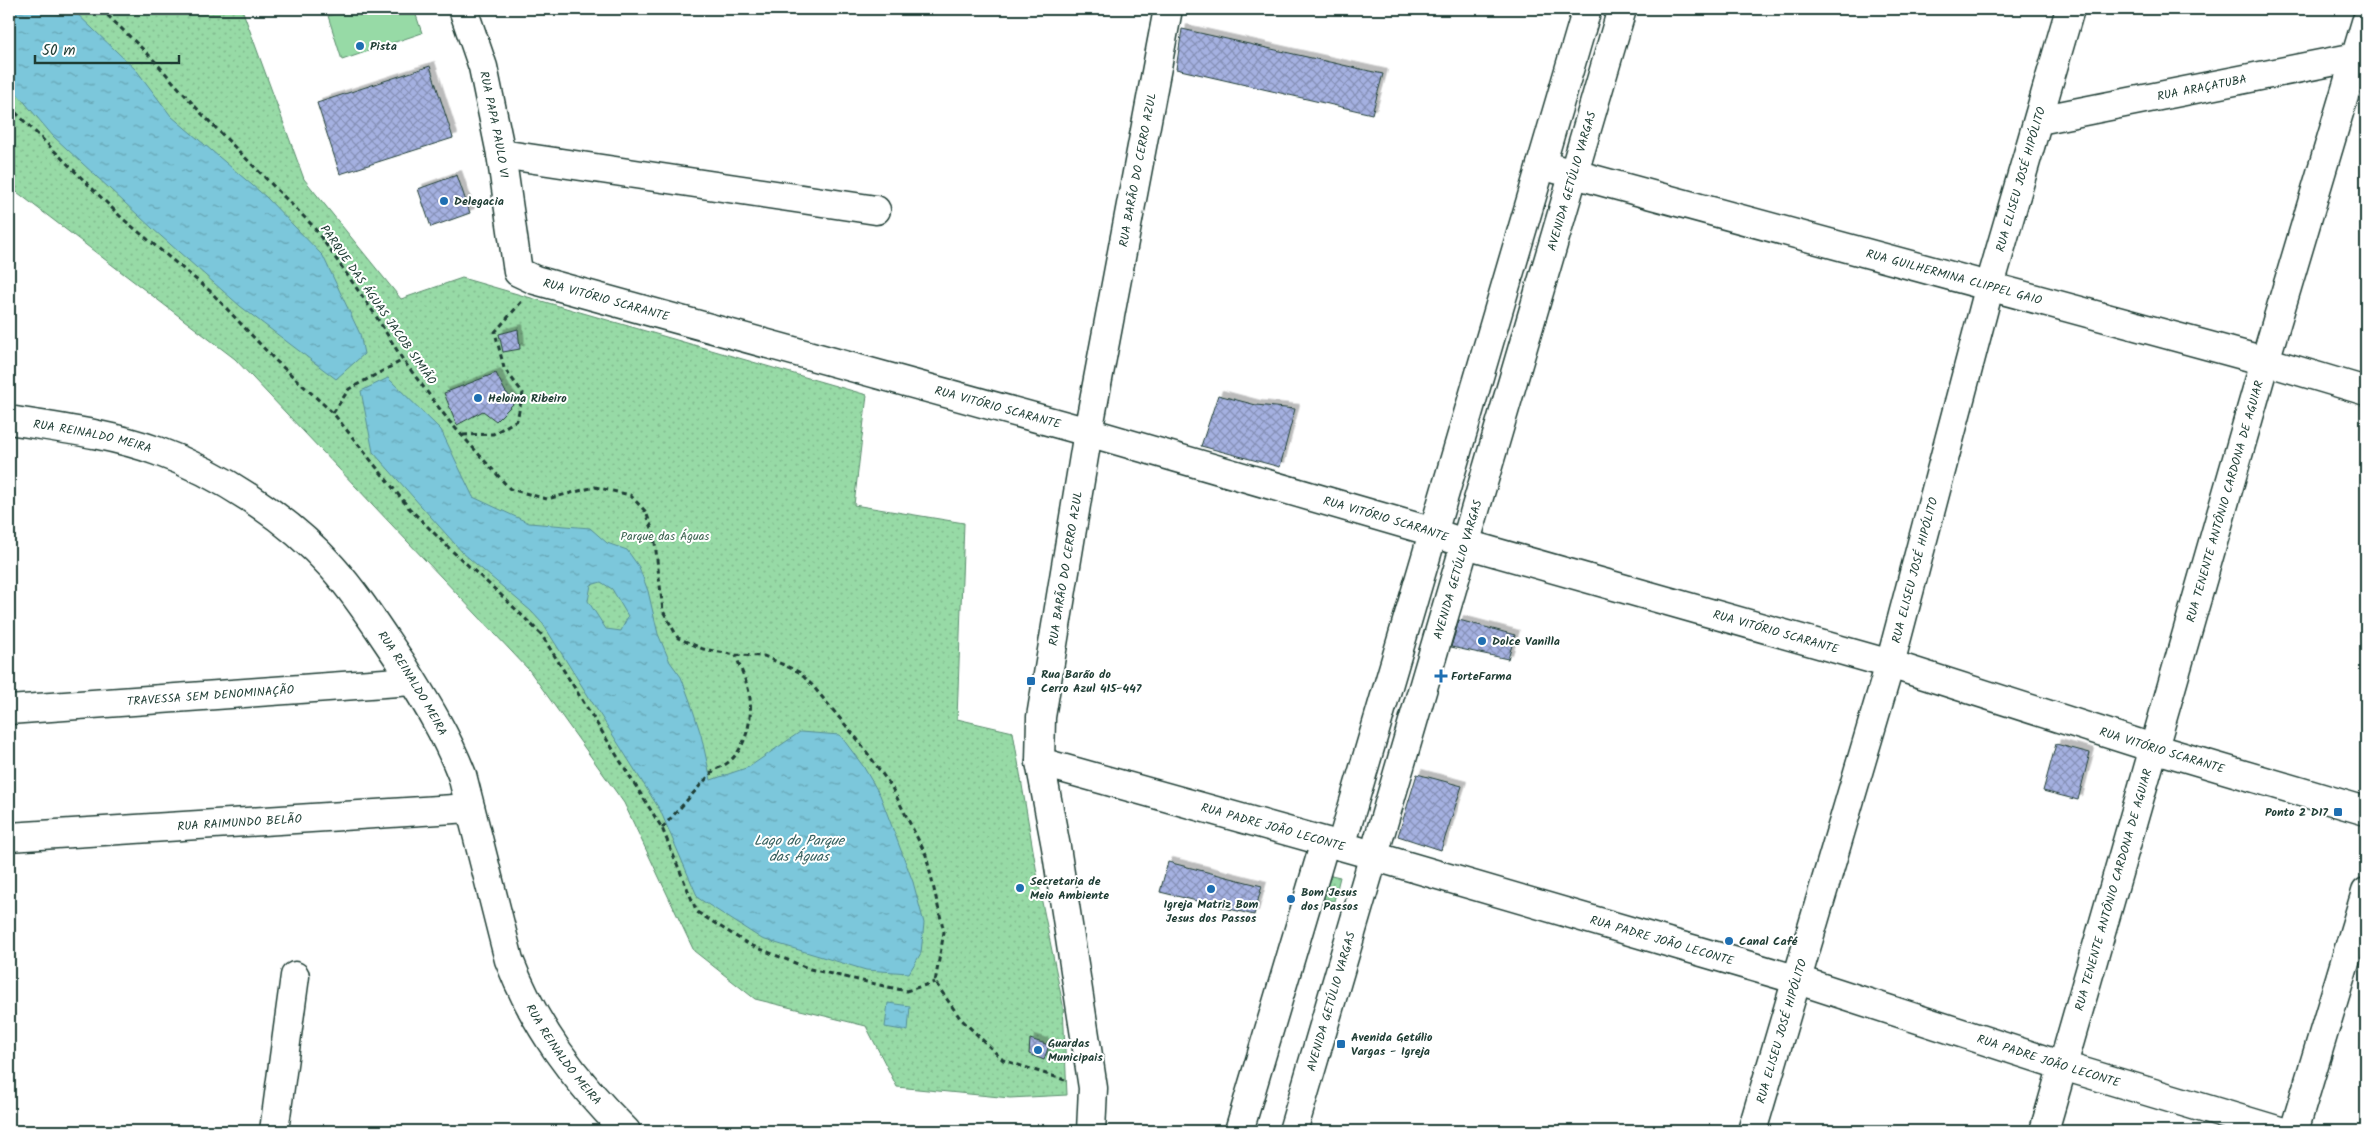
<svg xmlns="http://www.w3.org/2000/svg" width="2375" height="1140" font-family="Kalam,sans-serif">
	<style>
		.green { fill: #97daa6; stroke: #5b8c6d }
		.park { fill: url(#park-dots); stroke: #5b8c6d }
		.water { fill: url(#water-ripples); stroke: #579098; fill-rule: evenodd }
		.building { fill: url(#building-cross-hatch); stroke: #1f3d34; filter: url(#shadow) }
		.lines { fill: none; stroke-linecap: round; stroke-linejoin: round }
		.minor-casing { stroke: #1f3d34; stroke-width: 31 }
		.major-casing { stroke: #1f3d34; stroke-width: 31 }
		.path { stroke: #1f3d34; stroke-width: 3; stroke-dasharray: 5 4; stroke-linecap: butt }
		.minor { stroke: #fff; stroke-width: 28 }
		.major { stroke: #fff; stroke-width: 28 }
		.poi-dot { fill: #1f6fb2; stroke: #fff; stroke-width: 2 }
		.labels { text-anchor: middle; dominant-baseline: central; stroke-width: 4; stroke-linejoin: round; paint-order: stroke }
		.poi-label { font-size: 12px; font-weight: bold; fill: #1f3d34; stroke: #fff; text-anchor: start }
		.street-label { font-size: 12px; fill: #1f3d34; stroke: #fff }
		.park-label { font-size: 12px; fill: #3d6450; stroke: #fff }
		.water-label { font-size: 14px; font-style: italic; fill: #36605e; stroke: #fff }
	</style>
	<defs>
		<pattern id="park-dots" width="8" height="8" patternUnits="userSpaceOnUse" patternTransform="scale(1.25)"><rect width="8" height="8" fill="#97daa6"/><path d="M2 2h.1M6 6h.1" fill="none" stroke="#82bc90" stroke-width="1.8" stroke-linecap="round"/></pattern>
		<pattern id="water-ripples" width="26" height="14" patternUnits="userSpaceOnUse" patternTransform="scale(1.25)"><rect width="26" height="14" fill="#7cc7db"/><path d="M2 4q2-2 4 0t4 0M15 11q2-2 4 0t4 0" fill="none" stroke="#65a3b2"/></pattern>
		<pattern id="building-cross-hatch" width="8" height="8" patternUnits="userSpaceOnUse" patternTransform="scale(1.25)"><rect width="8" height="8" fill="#a5b1e1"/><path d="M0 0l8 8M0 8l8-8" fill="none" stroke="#8691b7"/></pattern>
		<filter id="shadow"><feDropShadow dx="4.5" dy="-4.5" stdDeviation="0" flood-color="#0004"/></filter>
	</defs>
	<rect width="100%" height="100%" fill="#fff"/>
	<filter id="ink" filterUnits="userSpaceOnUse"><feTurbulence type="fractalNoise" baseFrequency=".02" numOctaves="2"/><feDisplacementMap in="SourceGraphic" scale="10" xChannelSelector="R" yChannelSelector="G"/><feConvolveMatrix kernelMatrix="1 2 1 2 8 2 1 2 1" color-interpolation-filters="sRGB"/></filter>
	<g filter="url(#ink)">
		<polygon class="green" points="350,9 414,9 422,33 342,60 328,16"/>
		<g class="park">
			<polygon points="9,9 242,9 304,179 401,299 462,278 867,395 854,505 964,523 957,719 1013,732 1041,897 1063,1005 1067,1095 1010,1098 897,1087 866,1026 755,999 694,951 624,803 529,670 235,359 9,186"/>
			<polygon points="1314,871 1340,877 1334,901 1308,895"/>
		</g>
		<g class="water">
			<polygon points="9,9 72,9 137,71 171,116 266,197 323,256 360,334 364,354 336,379 240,306 153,229 53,136 9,84"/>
			<path d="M388,378L441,430L473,497L529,523L590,528L607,543L627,550L639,567L648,591L658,634L670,662L681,677L690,701L701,735L711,780L749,767L800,732L840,735L863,766L880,795L913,882L924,923L921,953L909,973L866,970L762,939L698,898L660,810L543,624L531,611L463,553L373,452L361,391ZM601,582L612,589L628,616L621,631L606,629L588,601L591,585Z"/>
			<polygon points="888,1003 910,1006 908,1031 885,1027"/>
		</g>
		<g class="building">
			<polygon points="1182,29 1383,74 1372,114 1176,69"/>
			<polygon points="430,66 453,138 340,174 317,103"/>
			<polygon points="457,175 470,213 431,227 418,189"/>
			<polygon points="518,329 520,349 503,352 499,334"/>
			<polygon points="496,373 505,391 515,402 496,421 483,411 457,425 444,393"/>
			<polygon points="1218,395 1256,405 1295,409 1280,467 1201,446"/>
			<polygon points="1459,620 1515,635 1508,659 1451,647"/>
			<polygon points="2056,744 2090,753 2078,800 2043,791"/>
			<polygon points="1417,774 1462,786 1441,850 1398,836"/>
			<polygon points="1168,862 1262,886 1254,915 1160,892"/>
			<polygon points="1030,1039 1049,1045 1044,1060 1029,1054"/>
		</g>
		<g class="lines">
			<g class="minor-casing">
				<g id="minor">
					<path id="s1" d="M463,9L483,67L501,154L518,272L535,280L1088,432L1423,529L1466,544L1890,664L2153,748L2366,811"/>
					<path id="s2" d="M2039,120L2366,55"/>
					<polyline points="501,154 876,210"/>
					<path id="s3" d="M1541,165L2265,361L2366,391"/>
					<path id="s4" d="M9,420C58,428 110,434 157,451C219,473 288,518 332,567C358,596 379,630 401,662C424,699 446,734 462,775L509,960C535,1027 575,1081 626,1131"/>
					<path id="s5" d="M9,710L412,681"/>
					<path id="s6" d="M9,837L470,808"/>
					<path id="s7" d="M1373,856L1798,980L2063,1066L2280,1131"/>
					<polyline points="274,1131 295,976"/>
					<polyline points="1239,1131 1325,842"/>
					<path id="s8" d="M1752,1131L1890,664L1990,285L2070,9"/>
					<path id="s9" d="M2044,1131L2265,361L2366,22"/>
					<polyline points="2294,1131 2366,892"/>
				</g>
			</g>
			<g class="major-casing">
				<g id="major">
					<path id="s10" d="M1040,762L1359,851"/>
					<polyline points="1341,846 1587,9"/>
					<path id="s11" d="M1091,1131L1093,1088L1056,847L1040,762L1041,717L1088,432L1168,9"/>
					<path id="s12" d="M1293,1131L1622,9"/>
				</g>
			</g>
			<g class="path">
				<polyline points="101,9 150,56 202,114 313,226 374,313 403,360 449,421 510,489 547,499 595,487 630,495 646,512 654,534 663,611 678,638 703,649 736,655 764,656 799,672 812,685 858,740 891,786 926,855 944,932 935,982 960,1018 1003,1060 1068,1081"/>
				<polyline points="9,106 123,219 210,291 275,360 333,413 409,508 451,550 499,593 541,634 662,828 697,912 748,944 810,969 906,991 935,982"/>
				<polyline points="333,413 349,389 403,360"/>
				<polyline points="463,435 493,434 517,420 523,393 504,368 495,332 523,300"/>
				<path d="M662,828L715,769C742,762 753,725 750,699C749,685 740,669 736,655"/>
			</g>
			<use href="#minor" class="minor"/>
			<use href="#major" class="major"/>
		</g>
	</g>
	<g class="poi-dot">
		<circle cx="360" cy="46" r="5"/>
		<circle cx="444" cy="201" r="5"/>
		<circle cx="478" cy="398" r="5"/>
		<circle cx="1482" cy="641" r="5"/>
		<path d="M1438.5 668.5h5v5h5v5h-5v5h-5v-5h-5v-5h5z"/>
		<rect x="1026" y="676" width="10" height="10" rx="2.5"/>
		<rect x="2333" y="807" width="10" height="10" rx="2.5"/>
		<circle cx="1020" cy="888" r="5"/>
		<circle cx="1211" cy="889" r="5"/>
		<circle cx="1291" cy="899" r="5"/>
		<circle cx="1729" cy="941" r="5"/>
		<rect x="1336" y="1039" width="10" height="10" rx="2.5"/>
		<circle cx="1038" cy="1050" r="5"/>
	</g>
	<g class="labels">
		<g class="poi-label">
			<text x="370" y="46">Pista</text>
			<text x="454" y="201">Delegacia</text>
			<text x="488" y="398">Heloina Ribeiro</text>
			<text x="1492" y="641">Dolce Vanilla</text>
			<text x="1041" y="674">Rua Barão do<tspan x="1041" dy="14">Cerro Azul 415-447</tspan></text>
			<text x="1451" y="676">ForteFarma</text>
			<text x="2328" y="812" text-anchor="end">Ponto 2 D17</text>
			<text x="1030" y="881">Secretaria de<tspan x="1030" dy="14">Meio Ambiente</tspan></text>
			<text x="1301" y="892">Bom Jesus<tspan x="1301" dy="14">dos Passos</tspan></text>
			<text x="1211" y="904" text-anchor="middle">Igreja Matriz Bom<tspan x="1211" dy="14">Jesus dos Passos</tspan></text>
			<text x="1739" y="941">Canal Café</text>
			<text x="1351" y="1037">Avenida Getúlio<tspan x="1351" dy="14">Vargas - Igreja</tspan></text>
			<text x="1048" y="1043">Guardas<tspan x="1048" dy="14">Municipais</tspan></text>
		</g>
		<g class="street-label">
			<text stroke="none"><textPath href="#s2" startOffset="166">RUA ARAÇATUBA</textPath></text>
			<text stroke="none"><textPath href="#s1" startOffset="120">RUA PAPA PAULO VI</textPath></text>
			<text stroke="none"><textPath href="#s11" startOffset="974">RUA BARÃO DO CERRO AZUL</textPath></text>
			<text stroke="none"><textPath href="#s8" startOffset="989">RUA ELISEU JOSÉ HIPÓLITO</textPath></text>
			<text stroke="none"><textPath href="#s12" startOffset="990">AVENIDA GETÚLIO VARGAS</textPath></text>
			<text stroke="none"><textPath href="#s3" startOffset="428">RUA GUILHERMINA CLIPPEL GAIO</textPath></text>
			<text stroke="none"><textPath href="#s1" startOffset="362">RUA VITÓRIO SCARANTE</textPath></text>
			<text transform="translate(378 305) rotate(55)">PARQUE DAS ÁGUAS JACOB SIMIÃO</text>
			<text stroke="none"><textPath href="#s1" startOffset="768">RUA VITÓRIO SCARANTE</textPath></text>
			<text stroke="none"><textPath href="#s4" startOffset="85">RUA REINALDO MEIRA</textPath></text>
			<text stroke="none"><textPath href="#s9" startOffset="655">RUA TENENTE ANTÔNIO CARDONA DE AGUIAR</textPath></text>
			<text stroke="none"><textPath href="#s1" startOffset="1172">RUA VITÓRIO SCARANTE</textPath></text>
			<text stroke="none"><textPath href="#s11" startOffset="569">RUA BARÃO DO CERRO AZUL</textPath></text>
			<text stroke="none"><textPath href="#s12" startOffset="585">AVENIDA GETÚLIO VARGAS</textPath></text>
			<text stroke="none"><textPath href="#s8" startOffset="584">RUA ELISEU JOSÉ HIPÓLITO</textPath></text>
			<text stroke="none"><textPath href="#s1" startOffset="1578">RUA VITÓRIO SCARANTE</textPath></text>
			<text stroke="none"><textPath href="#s4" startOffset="505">RUA REINALDO MEIRA</textPath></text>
			<text stroke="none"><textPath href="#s5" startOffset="202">TRAVESSA SEM DENOMINAÇÃO</textPath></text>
			<text stroke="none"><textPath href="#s1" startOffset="1982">RUA VITÓRIO SCARANTE</textPath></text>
			<text stroke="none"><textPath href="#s6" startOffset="231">RUA RAIMUNDO BELÃO</textPath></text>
			<text stroke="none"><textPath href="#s10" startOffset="242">RUA PADRE JOÃO LECONTE</textPath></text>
			<text stroke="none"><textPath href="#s9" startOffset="251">RUA TENENTE ANTÔNIO CARDONA DE AGUIAR</textPath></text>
			<text stroke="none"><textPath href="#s7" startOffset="301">RUA PADRE JOÃO LECONTE</textPath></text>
			<text stroke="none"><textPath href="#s12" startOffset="135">AVENIDA GETÚLIO VARGAS</textPath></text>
			<text stroke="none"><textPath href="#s8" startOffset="104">RUA ELISEU JOSÉ HIPÓLITO</textPath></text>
			<text stroke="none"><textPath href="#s4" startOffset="910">RUA REINALDO MEIRA</textPath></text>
			<text stroke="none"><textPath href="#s7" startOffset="706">RUA PADRE JOÃO LECONTE</textPath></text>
		</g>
		<g class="park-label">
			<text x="665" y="536">Parque das Águas</text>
		</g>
		<g class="water-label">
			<text x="799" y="841">Lago do Parque<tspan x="799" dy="16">das Águas</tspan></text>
		</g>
	</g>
	<rect width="2375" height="1140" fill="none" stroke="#fff" stroke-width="30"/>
	<rect x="15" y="15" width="2345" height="1110" fill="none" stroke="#1f3d34" stroke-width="2" filter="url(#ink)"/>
	<path d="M35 55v8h144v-8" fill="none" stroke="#1f3d34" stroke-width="2.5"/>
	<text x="42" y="55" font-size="15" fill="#1f3d34" stroke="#ffffff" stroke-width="4" paint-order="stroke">50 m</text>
</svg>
